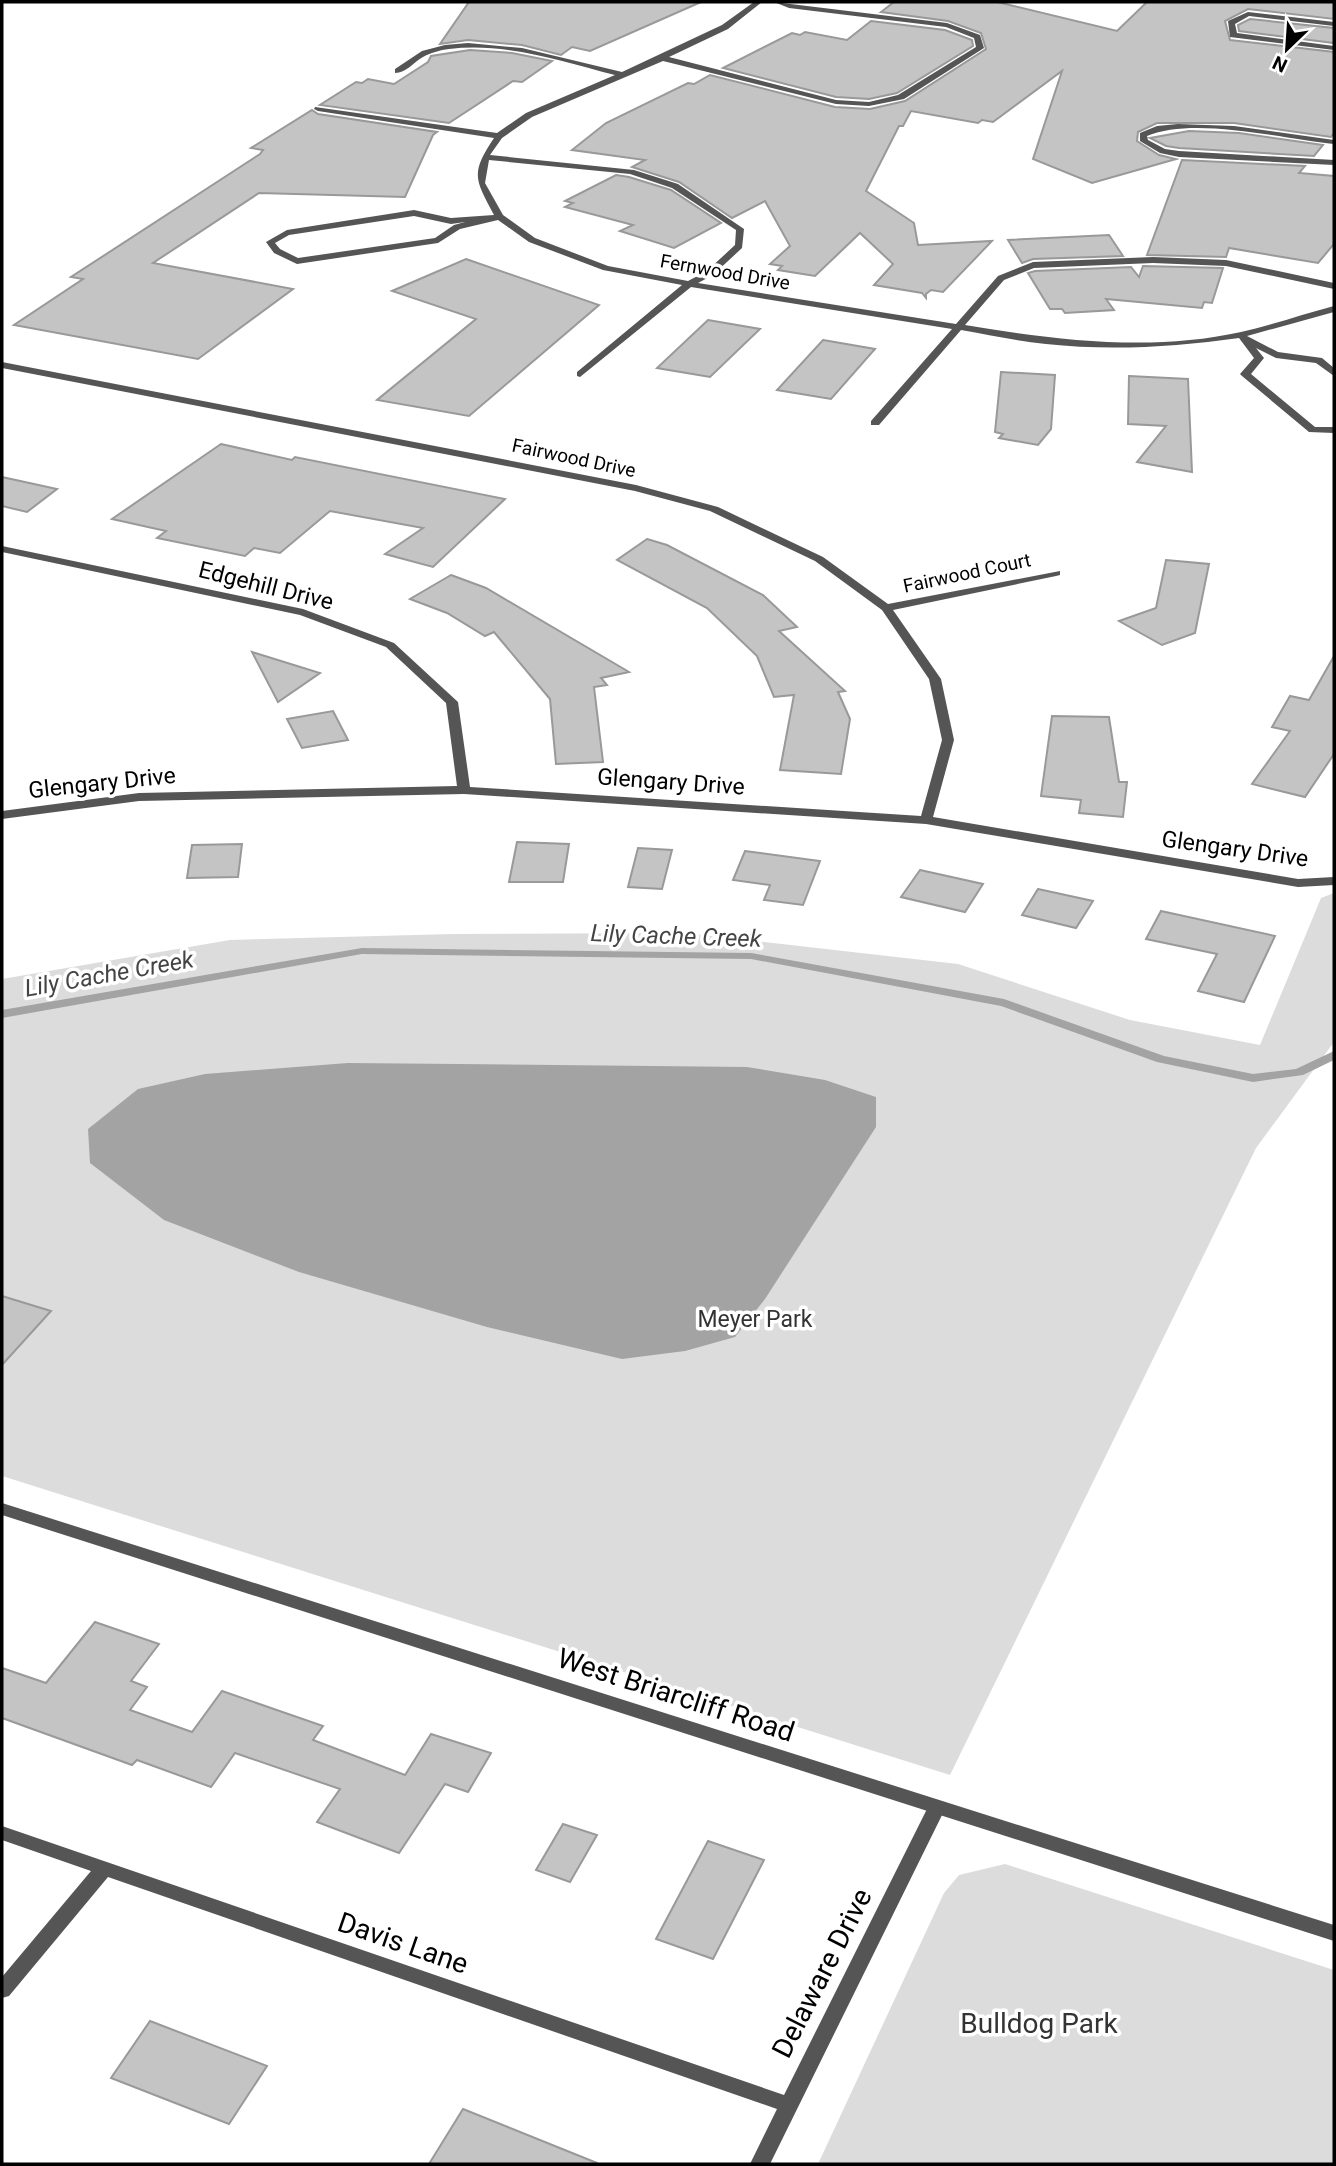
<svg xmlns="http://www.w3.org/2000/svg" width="1336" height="2166" font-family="Roboto,sans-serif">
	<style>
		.green { fill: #dcdcdc }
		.water { fill: #a3a3a3 }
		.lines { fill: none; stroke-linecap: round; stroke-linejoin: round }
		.stream { fill: #a3a3a3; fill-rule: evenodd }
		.building { fill: #c4c4c4; stroke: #999; stroke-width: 2 }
		.minor { fill: #555; fill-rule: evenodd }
		.tertiary { fill: #555; fill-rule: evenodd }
		.labels { text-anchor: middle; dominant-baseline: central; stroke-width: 7; stroke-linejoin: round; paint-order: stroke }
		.far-street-label { font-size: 19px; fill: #000; stroke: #fff }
		.street-label { font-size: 23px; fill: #000; stroke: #fff }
		.park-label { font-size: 23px; fill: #333; stroke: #fff }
		.water-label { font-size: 24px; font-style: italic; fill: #444; stroke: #fff }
		.near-street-label { font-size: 28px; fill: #000; stroke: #fff }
		.near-park-label { font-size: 28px; fill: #333; stroke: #fff }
	</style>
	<rect width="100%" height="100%" fill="#fff"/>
	<g class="green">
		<polygon points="1334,893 1334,1042 1256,1148 950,1775 2,1476 2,979 230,940 453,934 685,933 958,964 1130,1020 1260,1045 1321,898"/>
		<polygon points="1005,1864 1334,1970 1334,2164 818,2164 944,1893 959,1875"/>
	</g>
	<polygon class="water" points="348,1063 747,1067 825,1080 876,1097 876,1127 765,1299 735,1337 685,1351 622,1359 487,1327 299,1272 164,1220 90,1163 88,1129 138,1089 205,1074"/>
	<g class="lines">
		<polygon class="stream" points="362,948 751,953 1004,999 1164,1056 1253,1074 1296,1069 1334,1051 1334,1060 1303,1075 1253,1082 1157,1062 1001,1006 751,959 362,954 2,1018 2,1010"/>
	</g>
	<g class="building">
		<polygon points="469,2 701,2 590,51 572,47 561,55 522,45 468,40 440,44"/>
		<polygon points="894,2 997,2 1117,31 1147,2 1334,2 1334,19 1248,9 1225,21 1230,40 1334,52 1334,133 1331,137 1234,123 1157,123 1138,132 1137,141 1159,155 1176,159 1092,183 1033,159 1062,71 993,122 982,120 978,123 911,111 903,126 899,126 866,191 914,223 918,245 992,241 943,292 931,290 926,294 926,298 922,293 874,285 893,264 860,233 815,276 778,270 782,266 770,264 790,246 765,201 732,218 679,182 632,167 645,160 572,150 606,123 688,83 694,84 710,75 835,107 870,109 905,101 986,49 981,33 948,21 881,12"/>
		<polygon points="1250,19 1334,28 1334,43 1239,31 1238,25"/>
		<polygon points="871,21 945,30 972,40 973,46 897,93 869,99 836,97 723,68 792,33 800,35 805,32 847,40"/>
		<polygon points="470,50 512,53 552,61 522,82 513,81 449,123 320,105 356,82 362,83 368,79 394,84 428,62 431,56"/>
		<polygon points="312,110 318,114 437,132 433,135 405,197 259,193 153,263 293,289 198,359 14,325 83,279 71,277 260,154 263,150 251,148"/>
		<polygon points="1189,131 1239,133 1323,145 1314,156 1179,148 1166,146 1150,138"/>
		<polygon points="1182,160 1305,166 1299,173 1334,176 1334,244 1318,263 1229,248 1226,257 1147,255"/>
		<polygon points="616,175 629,177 671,190 721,223 674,248 620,231 633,225 565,207 573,203 565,201"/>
		<polygon points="1109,235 1123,256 1033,259 1022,263 1008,240"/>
		<polygon points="466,259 599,305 469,416 377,400 476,319 392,291"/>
		<polygon points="1143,266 1223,268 1212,303 1204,302 1202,308 1106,299 1114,310 1065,313 1062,309 1050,309 1028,273 1035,271 1131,267 1139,277"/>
		<polygon points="708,320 760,329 710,377 657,368"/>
		<polygon points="823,340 875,349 831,399 777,390"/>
		<polygon points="1001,372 1055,375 1051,429 1038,445 999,438 1003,434 995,432"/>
		<polygon points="1129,376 1188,379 1192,472 1137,462 1166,426 1128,424"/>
		<polygon points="221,444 292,460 295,457 505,499 433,567 385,554 423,528 330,511 280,553 254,548 245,556 157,538 166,531 112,519"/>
		<polygon points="2,477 57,489 27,512 2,506"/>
		<polygon points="647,539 667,545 763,595 797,627 779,631 845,691 838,692 850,719 841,774 780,770 794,695 774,697 757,656 707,608 617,560"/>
		<polygon points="1166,560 1209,564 1195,633 1162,645 1119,621 1156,608"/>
		<polygon points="451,575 486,588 629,672 601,678 607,685 594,687 603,762 556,764 550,699 494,632 485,636 447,613 410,599"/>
		<polygon points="252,652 320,673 278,702"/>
		<polygon points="1334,656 1334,754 1305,797 1252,784 1290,731 1272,727 1290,696 1309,700"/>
		<polygon points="333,711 348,740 302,748 287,719"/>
		<polygon points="1052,716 1109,717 1119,782 1127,782 1123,817 1079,813 1081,800 1041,796"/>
		<polygon points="517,842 569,844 563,882 509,882"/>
		<polygon points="242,844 238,877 187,878 192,845"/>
		<polygon points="638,848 672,850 662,889 628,887"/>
		<polygon points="745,851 820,861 803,905 764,900 770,885 733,880"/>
		<polygon points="920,870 983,884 965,912 901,897"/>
		<polygon points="1038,889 1093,901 1076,928 1022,915"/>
		<polygon points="1161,911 1275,936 1244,1002 1198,991 1217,954 1146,939"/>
		<polygon points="2,1296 51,1311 2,1365"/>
		<polygon points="95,1622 159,1644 131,1681 147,1687 130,1710 192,1732 222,1691 323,1726 313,1740 405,1775 431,1734 491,1753 468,1792 445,1784 399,1853 317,1822 340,1789 235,1753 211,1787 137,1760 132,1765 2,1718 2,1668 46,1683"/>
		<polygon points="563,1824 597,1835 570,1882 536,1870"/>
		<polygon points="708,1841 764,1860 713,1959 656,1939"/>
		<polygon points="150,2021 267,2066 229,2124 111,2078"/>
		<polygon points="463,2109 597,2163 597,2164 429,2164"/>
	</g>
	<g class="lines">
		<g class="minor">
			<path d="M754,2H762L728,29L669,57L836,100L869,102L898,95L976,47L974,38L946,27L789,8L774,2L947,23L980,35L984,48L904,99L869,106L836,104L663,61L532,117L502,138L490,155L634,170L678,184L744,229L742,248L713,275L698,283L956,324L998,276L1033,262L1153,257L1226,260L1334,283V289L1226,266L1153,263L1034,268L1004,280L965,325C1055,340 1151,352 1241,332C1273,325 1303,314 1334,306V312L1247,336L1278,352L1322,358L1334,368V376L1316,363L1276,358L1256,348L1264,358L1251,374L1315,427H1334V433L1309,432L1242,376L1240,374L1254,358L1239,338C1175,347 1110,351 1046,344C1017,341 989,335 961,330L879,425H871V421L952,329L691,287L580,377L577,376V372L682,285L603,270L529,242L498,220L460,229L438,243L297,264L274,253L266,242L287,230L414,210L451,218L494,215C475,179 470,174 494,138L318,111L314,109L315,107L497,133L526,113L615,75C562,61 505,42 449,49C440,50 430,53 423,57C414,62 406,73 395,73V69L422,51L445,45L468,43L522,48L622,72L722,25ZM489,160L630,174L672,188L736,230L735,245L707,271L688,281L608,266L535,238L503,215L485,183ZM414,216L451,224L465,222L454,225L435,238L298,258L280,249L275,243L289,235Z"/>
			<polygon points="1248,12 1334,22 1334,26 1249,16 1235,24 1237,33 1334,46 1334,50 1230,37 1228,21"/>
			<path d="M1178,124L1234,126L1334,140V144C1283,139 1194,116 1147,136L1148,140L1165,149L1179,151L1334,160V165L1179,157L1160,153L1140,141V133L1157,126Z"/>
			<polygon points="2,362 636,485 718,507 823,557 888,604 1060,571 1060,575 1056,576 893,610 941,679 954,740 933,817 1298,879 1334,877 1334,885 1298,887 926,824 464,794 139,801 2,819 2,811 139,793 457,786 446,703 386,647 300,615 2,552 2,546 303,609 394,643 458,702 470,787 921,816 942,740 929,679 882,610 815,561 710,511 635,491 2,368"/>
			<polygon points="937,1800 943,1802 946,1807 770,2164 750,2164 777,2109 108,1877 9,1996 2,1998 2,1977 91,1871 2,1840 2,1826 784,2095 928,1807 931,1802"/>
		</g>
		<polygon class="tertiary" points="2,1503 1334,1925 1334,1941 2,1515"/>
	</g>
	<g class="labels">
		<g class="far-street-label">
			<text transform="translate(725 272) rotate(10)">Fernwood Drive</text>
			<text transform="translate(574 458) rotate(12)">Fairwood Drive</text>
			<text transform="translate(967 573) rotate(-12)">Fairwood Court</text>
		</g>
		<g class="street-label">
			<text transform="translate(266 586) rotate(14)">Edgehill Drive</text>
			<text transform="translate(671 782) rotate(4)">Glengary Drive</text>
			<text transform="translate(102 783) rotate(-6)">Glengary Drive</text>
			<text transform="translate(1235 849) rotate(8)">Glengary Drive</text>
		</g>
		<g class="park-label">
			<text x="755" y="1319">Meyer Park</text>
		</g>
		<g class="water-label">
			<text transform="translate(676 936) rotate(2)">Lily Cache Creek</text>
			<text transform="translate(109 974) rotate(-10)">Lily Cache Creek</text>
		</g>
		<g class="near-street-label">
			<text transform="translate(676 1695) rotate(18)">West Briarcliff Road</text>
			<text transform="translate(403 1943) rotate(19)">Davis Lane</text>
			<text transform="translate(822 1973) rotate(-63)">Delaware Drive</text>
		</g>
		<g class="near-park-label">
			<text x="1039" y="2023">Bulldog Park</text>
		</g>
	</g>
	<rect width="1336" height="2166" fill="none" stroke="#000000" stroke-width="7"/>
	<g transform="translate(1287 49) rotate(205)" stroke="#ffffff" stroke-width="5" paint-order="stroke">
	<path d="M0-5L12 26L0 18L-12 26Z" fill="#000000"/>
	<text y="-10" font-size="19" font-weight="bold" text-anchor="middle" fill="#000000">N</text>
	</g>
</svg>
